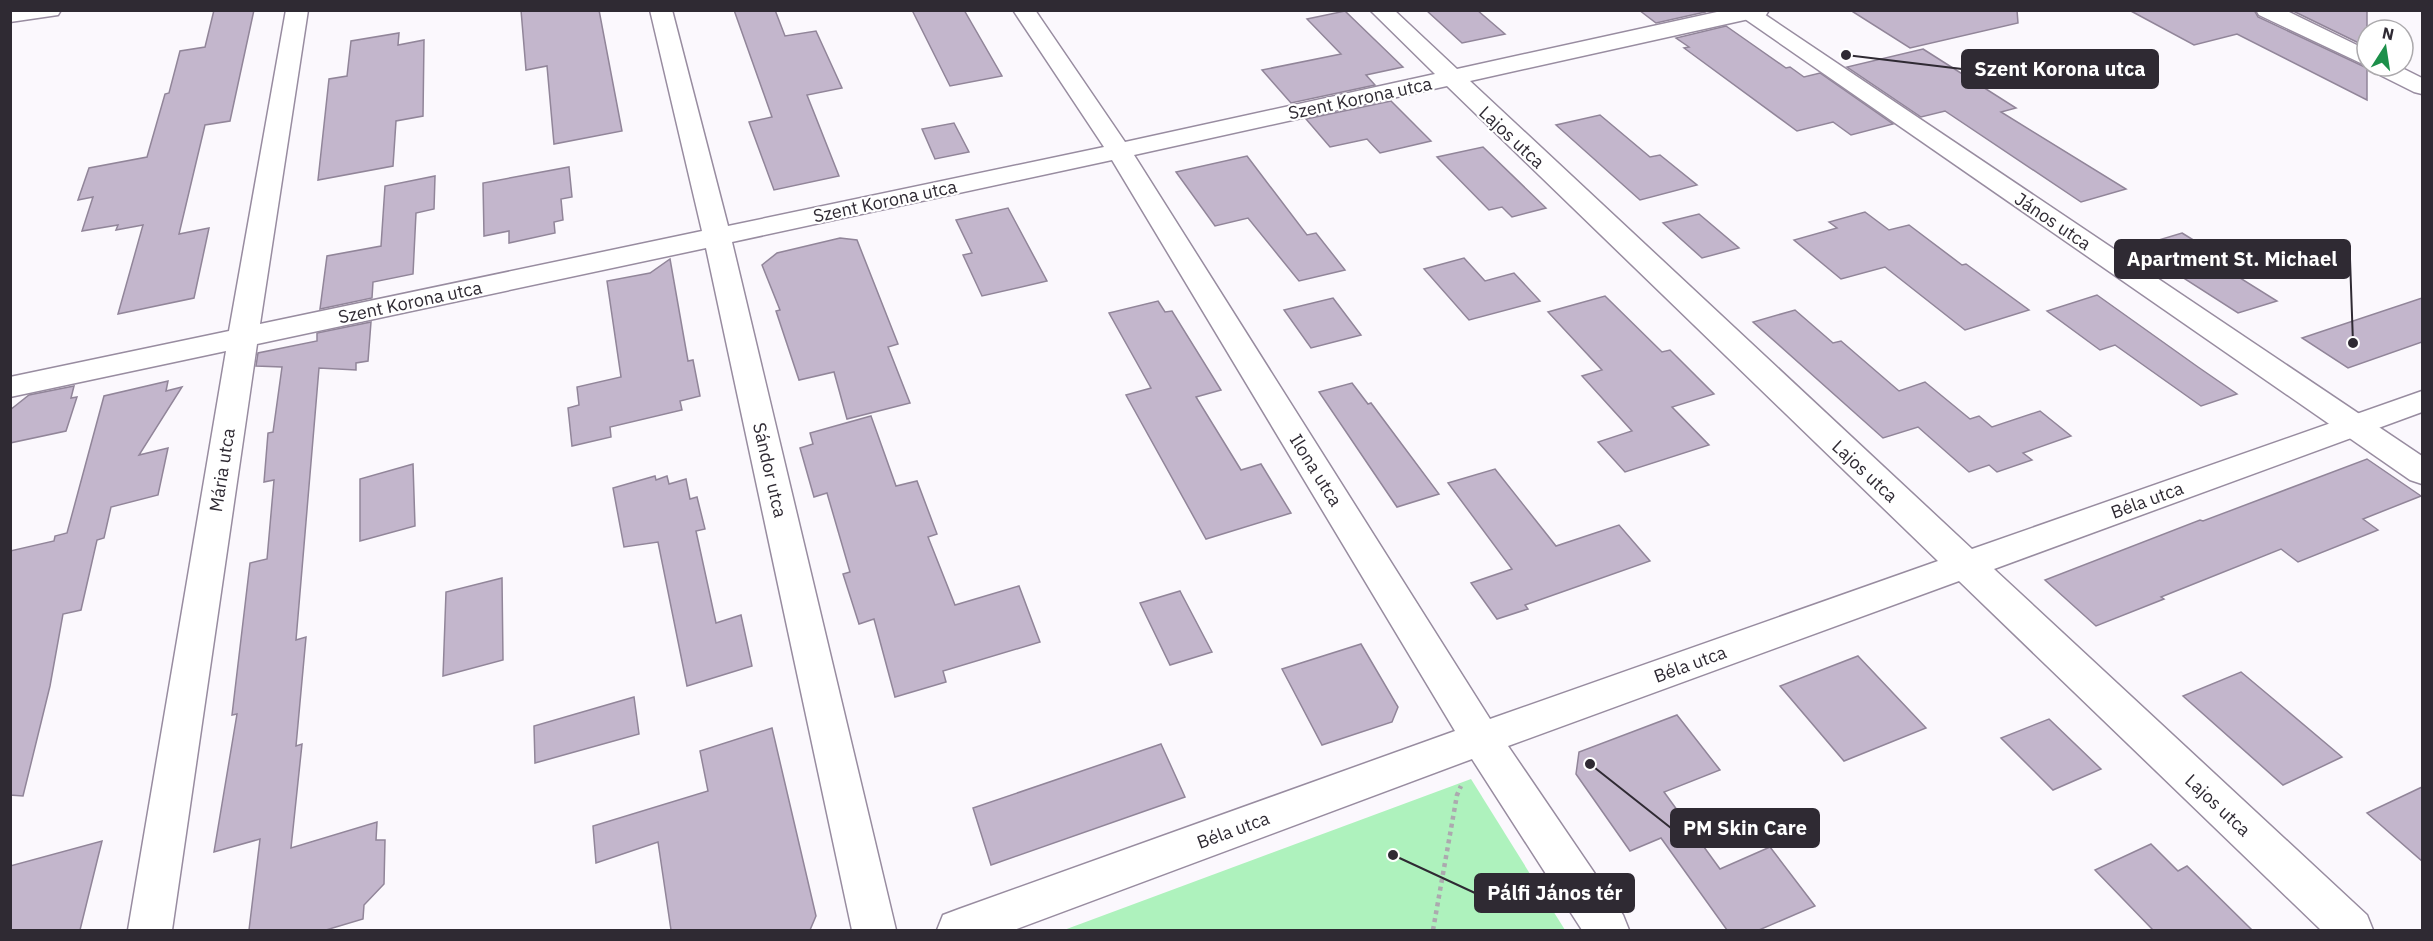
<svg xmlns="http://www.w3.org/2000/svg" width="2433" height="941" font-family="'IBM Plex Sans',sans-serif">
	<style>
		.green { fill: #aef2bd }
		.building { fill: #c3b6cc; stroke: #918599; stroke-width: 1.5 }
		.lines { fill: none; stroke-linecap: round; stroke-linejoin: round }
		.minor-casing { stroke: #988ca0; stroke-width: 3 }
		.tertiary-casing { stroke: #988ca0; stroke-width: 3 }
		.path { stroke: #aca9af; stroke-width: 4.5; stroke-dasharray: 4 4; stroke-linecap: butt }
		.minor { fill: #fff; fill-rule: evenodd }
		.tertiary { fill: #fff; fill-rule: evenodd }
		.labels { text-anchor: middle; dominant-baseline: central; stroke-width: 4.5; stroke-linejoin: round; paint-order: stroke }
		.street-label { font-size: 18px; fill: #2f2a33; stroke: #fff }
		.leader { fill: none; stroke: #2f2a33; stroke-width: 2 }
		.callout-dot { fill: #2f2a33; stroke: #fff; stroke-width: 2 }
		.callout { fill: #2f2a33; stroke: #2f2a33; stroke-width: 2 }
		.callout-label { font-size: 20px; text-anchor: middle; font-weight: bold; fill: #fff }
	</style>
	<rect width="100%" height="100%" fill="#fbf8fd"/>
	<polygon class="green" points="1471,779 1565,930 1064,930"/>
	<g class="building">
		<polygon points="214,10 254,10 230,121 205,125 179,234 209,228 194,298 118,314 143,225 116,230 118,225 82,231 93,197 78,200 89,168 147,157 165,94 169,93 180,51 205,47"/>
		<polygon points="521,10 599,10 622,131 554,144 547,66 526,70"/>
		<polygon points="734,10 775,10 785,36 816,31 842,88 807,95 839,176 774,190 749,122 772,117"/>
		<polygon points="912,10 964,10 1002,76 950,86"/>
		<polygon points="1426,10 1477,10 1505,34 1462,43"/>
		<polygon points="1639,10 1703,10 1705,12 1656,23"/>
		<polygon points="1850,10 2017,10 2018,23 1910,48"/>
		<polygon points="2129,10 2254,10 2258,17 2367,68 2367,100 2237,34 2194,45"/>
		<polygon points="2291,10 2367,10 2367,47"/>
		<polygon points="1345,11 1403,67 1366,75 1375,85 1291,103 1262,70 1341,54 1307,19"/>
		<polygon points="1726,26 1786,68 1790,67 1804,77 1820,73 1893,124 1851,135 1833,122 1797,131 1684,48 1689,47 1676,38"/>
		<polygon points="399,33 398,45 424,40 423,116 396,121 393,166 318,180 329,79 347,76 351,41"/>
		<polygon points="1923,49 2016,108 2001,112 2126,189 2081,202 1945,111 1921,117 1847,67"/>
		<polygon points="1391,101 1431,141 1380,153 1367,139 1330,147 1306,119"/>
		<polygon points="1600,115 1650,157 1660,155 1697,185 1640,200 1556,125"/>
		<polygon points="954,123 969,152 935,159 922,129"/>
		<polygon points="1483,147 1546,208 1512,217 1502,207 1489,210 1437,157"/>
		<polygon points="1247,156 1307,235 1316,233 1345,270 1299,281 1248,218 1215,226 1176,172"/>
		<polygon points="569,167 572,197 561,199 563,220 554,222 555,233 509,243 509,231 484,236 483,183"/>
		<polygon points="435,176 434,209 416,213 413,274 373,282 372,298 320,309 327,256 381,246 385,186"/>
		<polygon points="1008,208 1047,281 982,296 963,255 972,253 956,220"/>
		<polygon points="1865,212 1889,230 1909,225 1962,265 1966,264 2029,310 1965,330 1885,267 1841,279 1794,240 1837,228 1829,222"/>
		<polygon points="1699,214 1739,248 1702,258 1663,223"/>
		<polygon points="2182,233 2226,260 2216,263 2277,301 2238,313 2179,275 2175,276 2132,248"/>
		<polygon points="840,238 857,240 898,344 888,347 910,403 847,419 834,372 799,380 776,311 780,310 762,265 777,253"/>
		<polygon points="1464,258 1485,281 1514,273 1540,301 1469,320 1424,269"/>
		<polygon points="670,259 688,361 693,360 700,396 680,401 682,410 610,427 611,437 572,446 568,408 579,405 577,387 621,377 607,281 650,273"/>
		<polygon points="2097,295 2198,367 2237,394 2201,406 2115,345 2100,350 2047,311"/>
		<polygon points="1605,296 1662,352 1670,350 1714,394 1672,407 1709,445 1625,472 1598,442 1632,431 1582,376 1602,370 1548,312"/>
		<polygon points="1333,298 1361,335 1311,348 1284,310"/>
		<polygon points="2422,298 2422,342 2348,368 2302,338"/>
		<polygon points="1158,301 1165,312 1172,311 1221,390 1196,397 1241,470 1261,464 1291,513 1206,539 1126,395 1151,388 1109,313"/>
		<polygon points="1795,310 1833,343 1841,341 1899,391 1925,382 1970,419 1979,416 1992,427 2040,411 2071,436 2023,453 2032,460 1997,472 1989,465 1969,472 1918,427 1883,438 1753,322"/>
		<polygon points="371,322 368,361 356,363 356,370 319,368 296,640 306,637 296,746 302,744 291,848 377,822 376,840 385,840 384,884 364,905 363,919 326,930 249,930 260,839 214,852 237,714 232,715 250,563 267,559 274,480 264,482 268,433 273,432 282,367 256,366 258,353 317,341 317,333"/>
		<polygon points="168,381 166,391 182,387 139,455 168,448 158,495 111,507 104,538 97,540 81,610 63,614 50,686 23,796 10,795 10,551 54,541 55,536 67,533 104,396"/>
		<polygon points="1352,383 1368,404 1371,403 1439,494 1397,507 1319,392"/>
		<polygon points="74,386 71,398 77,397 66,431 10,443 10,410 29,395"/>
		<polygon points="871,416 896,486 917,481 937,534 928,537 955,605 1019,586 1040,642 943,671 946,682 895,697 874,619 859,624 843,574 850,572 827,493 814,497 800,448 813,444 810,433"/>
		<polygon points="2367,459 2421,496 2363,519 2378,530 2298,562 2281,549 2161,597 2164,599 2096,626 2045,580 2200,520 2203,521"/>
		<polygon points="413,464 415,526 360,541 360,479"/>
		<polygon points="1495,469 1556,546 1619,525 1650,561 1525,605 1528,609 1497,619 1471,583 1512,569 1448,483"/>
		<polygon points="655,476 656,480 667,476 669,484 686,479 690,499 697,497 705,529 696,531 716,623 741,615 752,666 687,686 658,542 624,547 613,488"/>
		<polygon points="502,578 503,660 443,676 446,592"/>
		<polygon points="1180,591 1212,652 1170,665 1140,603"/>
		<polygon points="1361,644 1398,707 1392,722 1322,745 1282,669"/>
		<polygon points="1858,656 1926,728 1844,761 1780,686"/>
		<polygon points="2241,672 2278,703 2342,757 2283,785 2183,696"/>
		<polygon points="634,697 639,734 535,763 534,726"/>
		<polygon points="1677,715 1720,770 1664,792 1720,869 1770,847 1815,906 1759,930 1727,930 1661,838 1630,851 1576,774 1579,752"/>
		<polygon points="2049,719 2101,769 2053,790 2001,738"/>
		<polygon points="772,728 816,916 810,930 671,930 658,842 596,863 593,826 708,791 700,751"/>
		<polygon points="1161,744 1185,797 991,865 973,808"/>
		<polygon points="2422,787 2422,861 2367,813"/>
		<polygon points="102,841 80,930 10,930 10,866"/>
		<polygon points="2151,844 2178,871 2187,866 2252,930 2153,930 2095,870"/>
	</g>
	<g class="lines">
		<g class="minor-casing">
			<g id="minor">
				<polygon points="10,10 61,10 58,15 10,22"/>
				<path d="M286,10H308L260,324L702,231L650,10H672L728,226L1104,147L1013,10H1035L1125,142L1435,74L1370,10H1394L1457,69L1726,10H1769L1766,15L1758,17L1470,81L1972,549L2422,391V412L1994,569L2367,915L2373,930H2321L1959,581L1508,746L1623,915L1629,930H1582L1472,759L1014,930H937L943,915L959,909L1455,731L1112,160L732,242L896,930H852L706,248L257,344L172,930H128L226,351L10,397V377L229,331ZM1447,86L1938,561L1490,719L1134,155Z"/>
				<polygon points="2256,10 2285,10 2367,50 2367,66 2259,15"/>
				<polygon points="2368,66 2398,66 2422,78 2422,94 2414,92 2372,71"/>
			</g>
		</g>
		<g class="tertiary-casing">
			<polygon id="tertiary" points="1732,10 1758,10 2422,456 2422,484 2410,480"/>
		</g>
		<polyline class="path" points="1433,930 1457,795 1461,786"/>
		<use href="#minor" class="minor"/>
		<use href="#tertiary" class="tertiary"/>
	</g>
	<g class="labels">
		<g class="street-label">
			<text transform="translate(1360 98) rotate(-12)">Szent Korona utca</text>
			<text transform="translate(1512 137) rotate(43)">Lajos utca</text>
			<text transform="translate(885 201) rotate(-12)">Szent Korona utca</text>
			<text transform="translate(2053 221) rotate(34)">János utca</text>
			<text transform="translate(410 302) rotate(-12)">Szent Korona utca</text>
			<text transform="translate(222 470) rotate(-81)">Mária utca</text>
			<text transform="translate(770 470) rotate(77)">Sándor utca</text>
			<text transform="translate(1316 470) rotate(58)">Ilona utca</text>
			<text transform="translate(1865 471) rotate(43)">Lajos utca</text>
			<text transform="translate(2147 500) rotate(-20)">Béla utca</text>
			<text transform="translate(1690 664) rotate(-20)">Béla utca</text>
			<text transform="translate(2218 805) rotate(43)">Lajos utca</text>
			<text transform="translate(1233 830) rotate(-20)">Béla utca</text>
		</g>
	</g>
	<path class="leader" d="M1846 55L1962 69M2353 343L2350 259M1590 764L1671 828M1393 855L1475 893"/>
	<g class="callout-dot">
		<circle cx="1846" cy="55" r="6"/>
		<circle cx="2353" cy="343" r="6"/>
		<circle cx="1590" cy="764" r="6"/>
		<circle cx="1393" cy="855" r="6"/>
	</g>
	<g class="callout">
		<rect x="1962" y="50" width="196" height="38" rx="6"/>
		<rect x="2115" y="240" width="235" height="38" rx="6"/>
		<rect x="1671" y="809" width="148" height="38" rx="6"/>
		<rect x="1475" y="874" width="159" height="38" rx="6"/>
	</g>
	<g class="callout-label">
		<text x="2060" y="76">Szent Korona utca</text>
		<text x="2232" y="266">Apartment St. Michael</text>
		<text x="1745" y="835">PM Skin Care</text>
		<text x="1555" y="900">Pálfi János tér</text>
	</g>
	<rect width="2433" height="941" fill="none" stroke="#2f2a33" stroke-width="24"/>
	<g transform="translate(2385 48) rotate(12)"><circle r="28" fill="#ffffff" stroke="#acaaad" stroke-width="1.5"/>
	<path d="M0-4.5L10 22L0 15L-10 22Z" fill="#1c904a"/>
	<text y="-9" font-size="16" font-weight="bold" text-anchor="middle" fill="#2f2a33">N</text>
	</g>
</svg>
